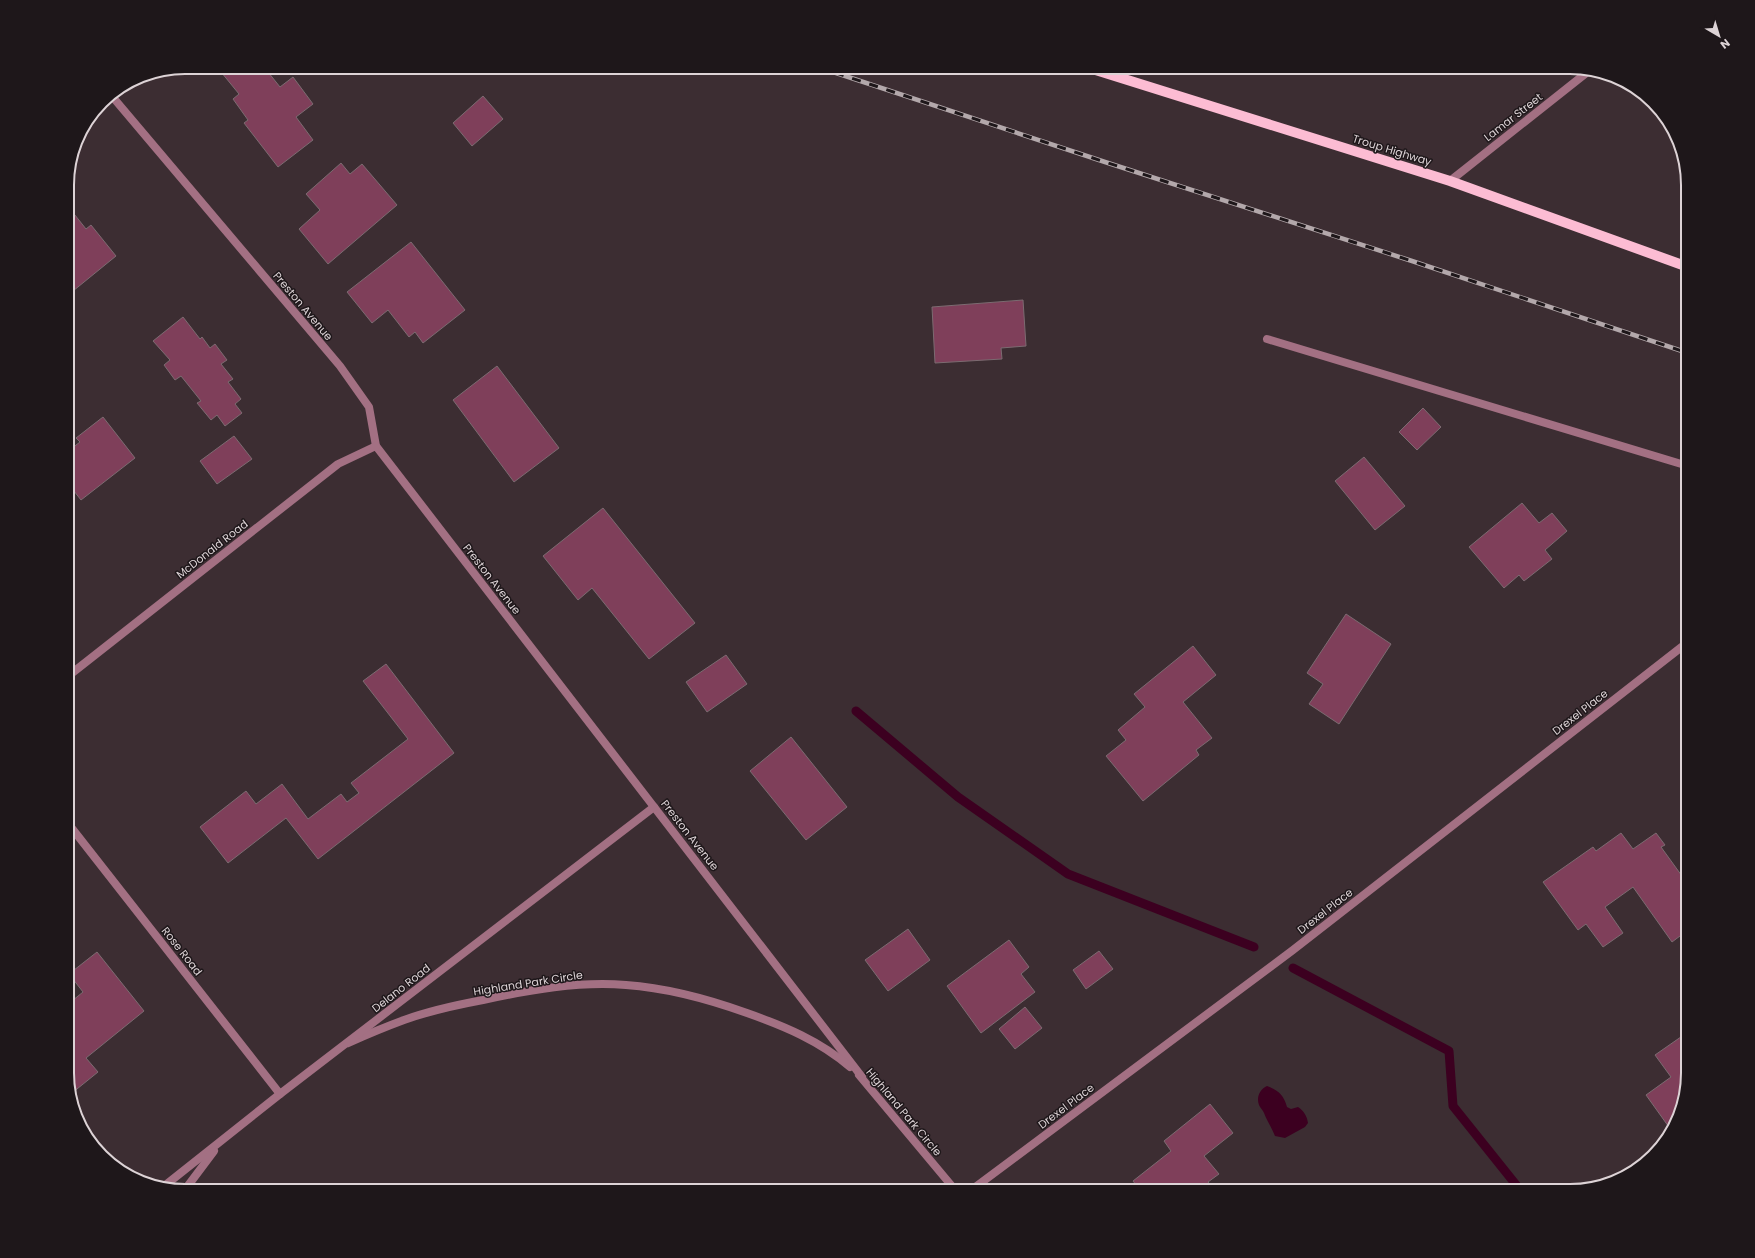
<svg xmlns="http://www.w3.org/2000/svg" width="1755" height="1258" font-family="Poppins,sans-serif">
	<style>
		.water { fill: #3c0020 }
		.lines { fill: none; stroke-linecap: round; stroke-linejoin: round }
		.stream { stroke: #3c0020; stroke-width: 9 }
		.building { fill: #7f3f5a; stroke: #7c6b71 }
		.service { stroke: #a37083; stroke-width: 8 }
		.minor { stroke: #a37083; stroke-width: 8 }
		.primary { stroke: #fcbcd3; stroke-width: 10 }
		.rail-casing { stroke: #b3a8ab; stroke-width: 4.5 }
		.rail { stroke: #1e171a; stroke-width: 3; stroke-dasharray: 9; stroke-linecap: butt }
		.labels { text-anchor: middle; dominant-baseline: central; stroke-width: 3; stroke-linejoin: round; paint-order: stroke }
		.street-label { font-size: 11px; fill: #ddd3d6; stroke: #1e171a }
		.rim { fill: none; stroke: #ddd3d6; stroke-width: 2 }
	</style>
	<rect width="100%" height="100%" fill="#3c2d32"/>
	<path class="water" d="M1267,1086C1278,1090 1284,1095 1287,1107L1291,1109L1298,1107C1304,1111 1307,1116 1308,1123L1305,1127L1285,1138L1275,1136C1272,1128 1267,1121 1264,1113C1263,1110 1260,1108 1259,1105C1256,1097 1260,1089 1267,1086Z"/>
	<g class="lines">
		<g class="stream">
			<polyline points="856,711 958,797 1068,874 1254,947"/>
			<polyline points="1293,968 1449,1051 1453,1106 1521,1191"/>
		</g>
	</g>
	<g class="building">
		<polygon points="217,67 264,67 280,87 293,77 313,104 296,117 313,140 278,167 244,123 248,120 233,99 239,94"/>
		<polygon points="483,96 503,119 472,146 453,123"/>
		<polygon points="341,163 350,174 362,164 397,205 328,264 299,229 320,210 306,194"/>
		<polygon points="67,205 86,229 91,225 116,256 73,291 67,283"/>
		<polygon points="411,242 465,310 423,343 415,332 409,337 388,310 372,323 347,292"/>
		<polygon points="1023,300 1026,346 1001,348 1002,359 935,363 932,307"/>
		<polygon points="183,317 200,339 202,337 210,348 215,344 227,360 221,364 233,379 228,382 241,399 235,404 242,413 225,426 217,415 211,420 197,403 201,401 181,376 175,380 164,365 170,360 153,341"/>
		<polygon points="497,366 559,448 514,482 453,400"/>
		<polygon points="1423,408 1441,427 1417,450 1399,432"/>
		<polygon points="103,417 135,458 81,500 67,482 67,452 80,442 76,438"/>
		<polygon points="234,436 252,459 217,484 200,461"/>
		<polygon points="1364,457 1405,506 1375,530 1335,481"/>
		<polygon points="1522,503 1539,523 1552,513 1567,531 1545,550 1552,559 1524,581 1519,575 1504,588 1469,547"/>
		<polygon points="603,508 695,623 649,659 592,588 578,600 543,556"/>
		<polygon points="1346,614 1391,644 1339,724 1309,704 1323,684 1307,673"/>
		<polygon points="1193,646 1216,675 1183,702 1212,738 1196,750 1199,755 1143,801 1106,756 1126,740 1118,730 1145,707 1134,694"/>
		<polygon points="726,655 747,684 707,712 686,682"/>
		<polygon points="386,664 454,753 318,859 286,818 228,863 200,827 246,791 256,804 282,784 308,819 341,794 347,802 359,793 351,783 408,739 363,681"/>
		<polygon points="791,737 847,807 806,840 750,771"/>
		<polygon points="1621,833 1633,849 1656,833 1665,845 1661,847 1687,883 1688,882 1688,930 1672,942 1633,887 1605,907 1623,933 1603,947 1586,924 1578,930 1543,882 1593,847 1596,851"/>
		<polygon points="908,929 930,960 888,991 865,960"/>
		<polygon points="1009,940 1029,967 1021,974 1035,992 981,1033 947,986"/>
		<polygon points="1099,951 1113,969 1086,989 1073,970"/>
		<polygon points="97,952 144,1011 86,1058 98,1072 72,1093 67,1080 67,1005 83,992 69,974"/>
		<polygon points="1025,1007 1042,1028 1015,1049 999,1029"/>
		<polygon points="1688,1032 1688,1073 1682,1111 1671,1130 1646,1095 1671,1077 1655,1055"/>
		<polygon points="1210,1104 1233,1133 1204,1156 1219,1174 1208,1182 1216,1191 1141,1191 1133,1181 1171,1151 1164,1141"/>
	</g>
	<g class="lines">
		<polyline class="service" points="1267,339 1688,466"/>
		<g class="minor">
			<polyline points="111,95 340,366 369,407 376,446 862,1077"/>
			<polyline points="1450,181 1590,70"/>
			<polyline points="67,677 338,464 376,446"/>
			<polyline points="67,822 280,1094"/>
			<path d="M348,1043C366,1035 385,1027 404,1020C429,1011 456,1005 483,1000C529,990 579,981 626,985C668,988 708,999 747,1013C784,1026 820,1041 850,1067"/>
			<polyline points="859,1075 956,1191"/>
			<polyline points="163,1187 280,1094 654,807"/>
			<polyline points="184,1191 214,1151"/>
			<polyline points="970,1191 1293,950 1688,642"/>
		</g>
		<polyline class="primary" points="1086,67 1450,181 1688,267"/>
		<g class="rail-casing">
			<polyline id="rail" points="818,67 1105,162 1412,261 1688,353"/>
		</g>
		<use href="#rail" class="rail"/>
	</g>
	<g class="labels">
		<g class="street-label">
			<text transform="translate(1513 117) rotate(-38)">Lamar Street</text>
			<text transform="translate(1392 150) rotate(17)">Troup Highway</text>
			<text transform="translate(303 306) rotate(50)">Preston Avenue</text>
			<text transform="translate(212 549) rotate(-38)">McDonald Road</text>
			<text transform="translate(492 579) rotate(52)">Preston Avenue</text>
			<text transform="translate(1580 712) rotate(-38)">Drexel Place</text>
			<text transform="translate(690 835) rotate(52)">Preston Avenue</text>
			<text transform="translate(1325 911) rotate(-38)">Drexel Place</text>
			<text transform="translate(182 951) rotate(52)">Rose Road</text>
			<text transform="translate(528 983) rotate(-9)">Highland Park Circle</text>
			<text transform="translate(401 988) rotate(-38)">Delano Road</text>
			<text transform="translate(1066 1106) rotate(-37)">Drexel Place</text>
			<text transform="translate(904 1112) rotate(50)">Highland Park Circle</text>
		</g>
	</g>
	<path d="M0 0H1755V1258H0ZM185 74H1570A111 111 0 0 1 1681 185V1073A111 111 0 0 1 1570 1184H185A111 111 0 0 1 74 1073V185A111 111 0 0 1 185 74Z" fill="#1e171a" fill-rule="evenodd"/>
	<path class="rim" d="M185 74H1570A111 111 0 0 1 1681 185V1073A111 111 0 0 1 1570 1184H185A111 111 0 0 1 74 1073V185A111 111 0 0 1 185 74Z"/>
	<g transform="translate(1719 36) rotate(142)" stroke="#1e171a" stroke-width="3" paint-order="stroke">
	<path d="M0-3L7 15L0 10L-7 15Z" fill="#ddd3d6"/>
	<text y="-6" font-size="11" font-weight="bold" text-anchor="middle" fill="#ddd3d6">N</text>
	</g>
</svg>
